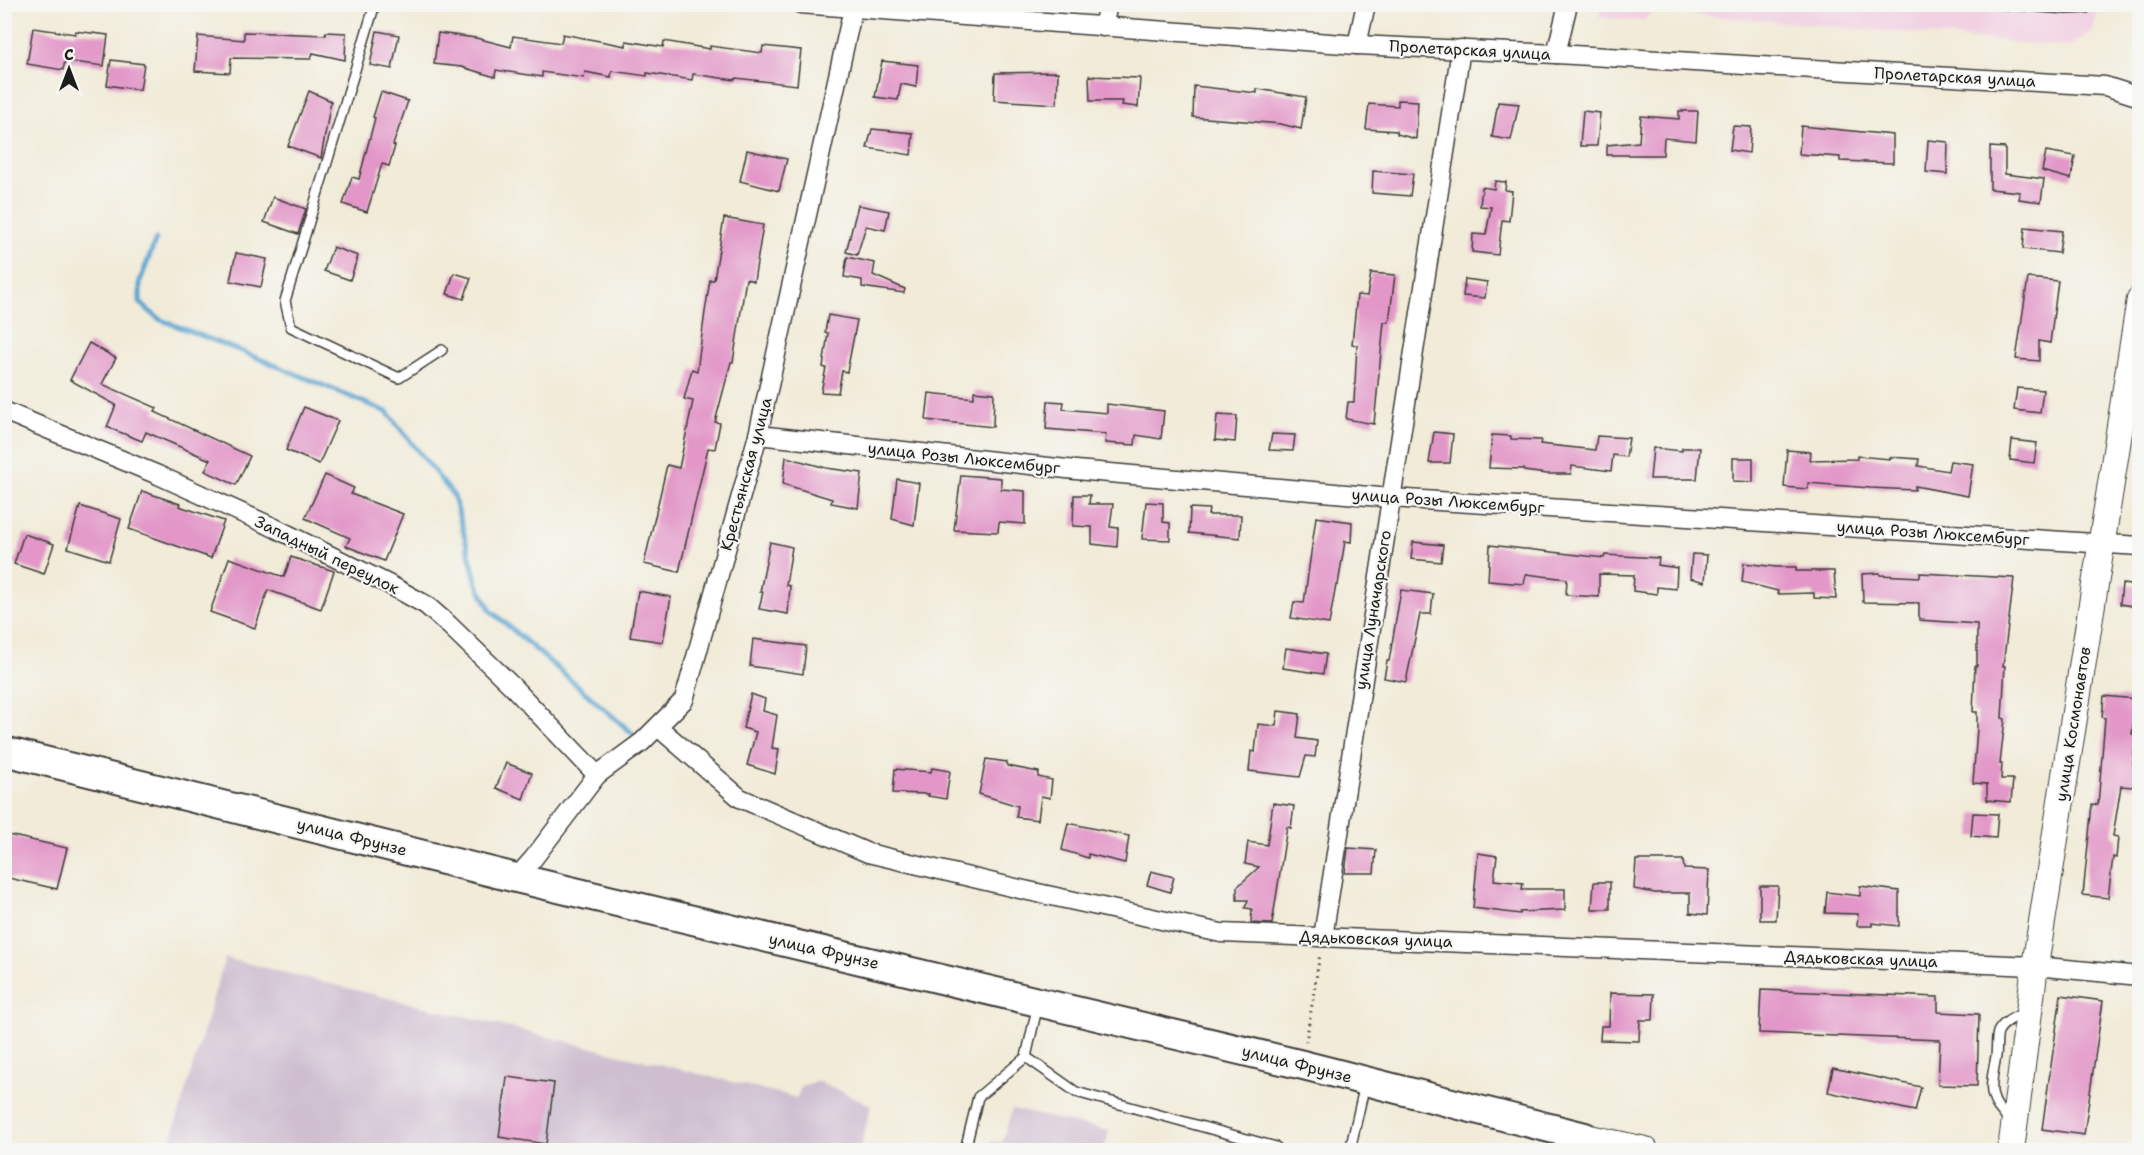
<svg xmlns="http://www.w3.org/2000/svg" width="2144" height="1155" font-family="'Shantell Sans',sans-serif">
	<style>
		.built { fill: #f1d0e2 }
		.industrial { fill: #cebed0 }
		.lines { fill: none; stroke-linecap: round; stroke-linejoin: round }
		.stream { stroke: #55a2ce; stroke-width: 5 }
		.building { fill: #e297c8 }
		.lane-casing { stroke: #3c3b38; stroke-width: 12 }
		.street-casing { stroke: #3c3b38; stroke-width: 21 }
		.secondary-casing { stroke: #3c3b38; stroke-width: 28 }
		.primary-casing { stroke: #3c3b38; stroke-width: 32 }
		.path { stroke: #3c3b38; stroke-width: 3; stroke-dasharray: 1.5 4.5; stroke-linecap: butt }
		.lane { stroke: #fff; stroke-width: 9 }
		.street { stroke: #fff; stroke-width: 18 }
		.secondary { stroke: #fff; stroke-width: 26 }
		.primary { stroke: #fff; stroke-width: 28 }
		.labels { text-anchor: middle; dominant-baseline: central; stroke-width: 4.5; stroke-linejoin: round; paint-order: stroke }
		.street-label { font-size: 16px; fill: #1c1c1c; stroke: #f6f6f2 }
	</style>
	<rect width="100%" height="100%" fill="#f6f6f2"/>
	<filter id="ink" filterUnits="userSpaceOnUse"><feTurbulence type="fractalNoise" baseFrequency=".0167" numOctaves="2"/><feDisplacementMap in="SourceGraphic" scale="12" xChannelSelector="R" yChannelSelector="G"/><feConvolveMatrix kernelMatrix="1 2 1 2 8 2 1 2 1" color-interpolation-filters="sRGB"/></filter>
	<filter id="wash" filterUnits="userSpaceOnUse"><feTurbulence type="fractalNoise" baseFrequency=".008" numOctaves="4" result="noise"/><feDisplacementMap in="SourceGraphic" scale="24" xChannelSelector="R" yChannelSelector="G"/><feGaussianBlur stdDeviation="1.35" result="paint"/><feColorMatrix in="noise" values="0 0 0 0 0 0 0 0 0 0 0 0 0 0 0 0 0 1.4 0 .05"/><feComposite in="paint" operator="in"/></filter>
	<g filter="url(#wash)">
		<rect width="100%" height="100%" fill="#f1ebd8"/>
		<polygon class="built" points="1601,4 2097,5 2093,30 2070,47 1654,11 1643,21 1599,17"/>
		<g class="industrial">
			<polygon points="225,958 797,1098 801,1086 818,1081 871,1105 860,1150 168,1150"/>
			<polygon points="1012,1109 1109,1131 1104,1150 989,1150 992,1141 1002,1143"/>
		</g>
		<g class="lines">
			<polyline class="stream" points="156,239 140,281 140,303 159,319 248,354 387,412 454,496 477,584 491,611 640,740"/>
		</g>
		<g id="blocks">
			<g class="building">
				<polygon points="33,28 75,34 75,31 108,35 104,66 65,61 63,70 27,64"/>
				<polygon points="377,31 399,35 392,69 370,65"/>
				<polygon points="244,32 326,35 326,32 346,33 345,60 313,53 311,59 231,58 230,73 195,71 198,36 244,40"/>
				<polygon points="438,33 476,38 511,47 513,36 561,43 563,34 626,46 626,41 663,47 664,41 710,49 710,46 762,53 763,46 801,50 797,85 736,78 735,80 693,74 692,80 647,73 647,76 612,71 611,77 585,72 584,78 542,72 542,77 496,70 495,77 462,67 434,64"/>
				<polygon points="111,60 144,64 140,90 107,85"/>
				<polygon points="882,61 918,65 916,87 901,84 898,100 875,97"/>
				<polygon points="1058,72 1057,104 994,100 995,73"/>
				<polygon points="1089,76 1140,78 1138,107 1122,105 1123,101 1090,101"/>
				<polygon points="1194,86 1257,93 1257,89 1306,97 1301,129 1281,124 1193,117"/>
				<polygon points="309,91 331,101 321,158 288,146"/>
				<polygon points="381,92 408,101 393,145 395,146 389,166 382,164 367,212 343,204 352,177 359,179 375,118 373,117"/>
				<polygon points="1398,100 1418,101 1416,139 1397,134 1397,131 1366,129 1369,104 1398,106"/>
				<polygon points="1498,102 1519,104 1511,140 1492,137"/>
				<polygon points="1583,111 1600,113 1597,146 1580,146"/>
				<polygon points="1679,111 1698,111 1696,141 1664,138 1663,155 1607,155 1607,145 1639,142 1641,116 1679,119"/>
				<polygon points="1733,126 1751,127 1749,153 1730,150"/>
				<polygon points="1801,126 1893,135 1893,163 1840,161 1840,157 1799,154"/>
				<polygon points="872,129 913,133 911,155 867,148"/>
				<polygon points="1928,140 1948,142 1947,174 1926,172"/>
				<polygon points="1990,147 2005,148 2005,174 2044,179 2041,202 2019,199 2020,192 1990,189"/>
				<polygon points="747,150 787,159 779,191 740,181"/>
				<polygon points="2046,151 2075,156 2071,179 2042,171"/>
				<polygon points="1373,171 1413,174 1410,196 1372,193"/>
				<polygon points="1495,181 1506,182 1505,190 1512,191 1509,221 1502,220 1498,255 1472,252 1473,234 1486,235 1491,207 1480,206 1482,187 1494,189"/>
				<polygon points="273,197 306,209 298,234 264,222"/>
				<polygon points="858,205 889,211 885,230 866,226 857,255 846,252"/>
				<polygon points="724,218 763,225 754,281 746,279 733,362 731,362 715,422 720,423 715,449 708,448 679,572 644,564 667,465 679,468 693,401 684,399 692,369 697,371 705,312 710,280 714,280"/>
				<polygon points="2025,227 2062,231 2059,253 2023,249"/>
				<polygon points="333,247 358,256 350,280 324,271"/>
				<polygon points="236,253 267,259 261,287 230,281"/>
				<polygon points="847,257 875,263 873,275 905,289 904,293 862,287 862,280 844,277"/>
				<polygon points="454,273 471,278 464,299 447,294"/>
				<polygon points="1371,273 1395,275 1389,322 1384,322 1374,424 1346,419 1348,402 1354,402 1357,345 1352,344 1357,295 1367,296"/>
				<polygon points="2028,278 2058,281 2050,343 2039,341 2039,361 2016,359"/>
				<polygon points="1465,279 1487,282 1485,298 1463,296"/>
				<polygon points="828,315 857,320 847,372 842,371 838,393 821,392 826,368 823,367 828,333 825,332"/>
				<polygon points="89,343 116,358 102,384 157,408 155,412 250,456 236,485 205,471 210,460 146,432 142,441 107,427 116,405 70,380"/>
				<polygon points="2017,388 2043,390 2040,413 2014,410"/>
				<polygon points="974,391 994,393 993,427 926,420 929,393 974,398"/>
				<polygon points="1048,401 1064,402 1063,409 1107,413 1107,404 1164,411 1161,439 1136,435 1135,445 1105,443 1106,434 1046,429"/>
				<polygon points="304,407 338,421 319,464 286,450"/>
				<polygon points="1217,415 1237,416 1235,442 1215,440"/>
				<polygon points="1434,432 1453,434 1450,463 1429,463"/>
				<polygon points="1272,434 1295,435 1293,451 1269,450"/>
				<polygon points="1492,435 1511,436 1511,439 1541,440 1540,444 1595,450 1597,436 1629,438 1626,457 1613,455 1611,471 1572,466 1571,474 1547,474 1524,471 1524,469 1489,468"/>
				<polygon points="2012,440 2037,443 2034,463 2010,460"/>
				<polygon points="1653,448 1682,451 1682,448 1700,448 1697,479 1650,479"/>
				<polygon points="1787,450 1811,452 1810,460 1857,459 1857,456 1890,459 1890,457 1919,459 1918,466 1948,471 1950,461 1973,464 1968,496 1915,486 1915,490 1870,488 1808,483 1808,489 1784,487"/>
				<polygon points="786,457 826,468 862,473 858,508 831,503 832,499 783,484"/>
				<polygon points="1733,458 1753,458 1753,482 1733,481"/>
				<polygon points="325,475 354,488 351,494 403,514 384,561 346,546 350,538 305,518"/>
				<polygon points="961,475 1001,478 1001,489 1025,491 1025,524 999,522 998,532 954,530"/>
				<polygon points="897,479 919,483 914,525 892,519"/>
				<polygon points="142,491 180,504 179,506 224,521 211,558 129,529"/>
				<polygon points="1074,495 1090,495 1089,504 1113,504 1110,527 1118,528 1117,547 1092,544 1092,527 1073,526"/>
				<polygon points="1146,502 1163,503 1163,522 1170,523 1170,540 1142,539"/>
				<polygon points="80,506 121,519 109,561 68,548"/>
				<polygon points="1190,508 1209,509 1208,515 1241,515 1240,538 1189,533"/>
				<polygon points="1316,517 1352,522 1351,542 1345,541 1338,585 1336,585 1329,624 1291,618 1294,602 1304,603"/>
				<polygon points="24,534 54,544 44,574 14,564"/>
				<polygon points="770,542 792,547 786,585 790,586 788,614 759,609 763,592 760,592"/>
				<polygon points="1413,542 1443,545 1441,562 1411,559"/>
				<polygon points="1490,545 1604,558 1605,555 1659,558 1658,565 1677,568 1676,589 1657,587 1657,594 1633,591 1634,575 1599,574 1599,597 1566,595 1567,579 1526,574 1524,584 1488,581"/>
				<polygon points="1692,554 1707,555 1705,582 1690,578"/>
				<polygon points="291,557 334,571 321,609 268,590 255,628 210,612 229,558 284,577"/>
				<polygon points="1744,563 1776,567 1796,567 1796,571 1834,571 1836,599 1814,598 1814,593 1777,594 1778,591 1742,582"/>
				<polygon points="1880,573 1880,575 1920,577 1920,573 2014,578 2003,666 2005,666 2002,718 2005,719 2000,764 2002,764 2001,779 2013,779 2011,802 1987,800 1987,784 1973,783 1977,728 1977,712 1973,712 1975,666 1977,666 1977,624 1919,620 1919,603 1863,602 1862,574"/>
				<polygon points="2122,584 2139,586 2139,607 2120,604"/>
				<polygon points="1401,590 1433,594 1431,614 1420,614 1406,682 1384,678 1387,661 1389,661"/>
				<polygon points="638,591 671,597 663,642 630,637"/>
				<polygon points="753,639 806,646 803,674 750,666"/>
				<polygon points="1286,648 1326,654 1323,674 1283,668"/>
				<polygon points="751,694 765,699 763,711 777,715 772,748 779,749 775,774 747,765 756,732 743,728"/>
				<polygon points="2104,696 2136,699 2132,734 2136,735 2133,764 2135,764 2133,787 2121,786 2113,836 2118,837 2116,858 2113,857 2108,898 2083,895 2092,804 2098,805 2105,718 2102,717"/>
				<polygon points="1278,711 1300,714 1297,738 1317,741 1315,757 1306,756 1300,777 1249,771 1251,751 1255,752 1258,724 1276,726"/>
				<polygon points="986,759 1007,762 1007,766 1039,772 1038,777 1052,780 1050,798 1041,796 1038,820 1016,817 1018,806 979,794"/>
				<polygon points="506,763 532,773 523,799 496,788"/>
				<polygon points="932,768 950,771 946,799 928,796 929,794 893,793 895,769 931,772"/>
				<polygon points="1273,803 1294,806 1291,828 1287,827 1272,924 1251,923 1252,909 1245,908 1248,900 1237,900 1237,887 1259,867 1245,864 1248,842 1267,845"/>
				<polygon points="1973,813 1998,814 1996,838 1971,836"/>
				<polygon points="1068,823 1129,836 1125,863 1088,854 1088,858 1062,850"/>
				<polygon points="4,834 67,848 57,889 4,877"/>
				<polygon points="1348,848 1376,850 1374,873 1345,873"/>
				<polygon points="1478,853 1497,856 1494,880 1523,883 1522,889 1565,889 1565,910 1520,912 1520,914 1473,908"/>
				<polygon points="1636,860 1683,860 1684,869 1709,870 1707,915 1690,913 1690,893 1655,893 1634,889"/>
				<polygon points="1151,871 1174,877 1170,892 1147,885"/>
				<polygon points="1594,882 1610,882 1610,909 1592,909"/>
				<polygon points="1760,886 1778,886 1776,920 1760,920"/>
				<polygon points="1860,886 1899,891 1899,926 1872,923 1872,926 1857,926 1858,914 1825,913 1827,892 1860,896"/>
				<polygon points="1761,990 1938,997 1938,1012 1979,1014 1977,1086 1938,1085 1940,1040 1759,1033"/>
				<polygon points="1610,993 1654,994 1653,1020 1640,1020 1639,1041 1600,1040 1601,1026 1609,1026"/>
				<polygon points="2061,995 2103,1001 2084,1135 2042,1129"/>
				<polygon points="1833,1068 1921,1087 1915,1111 1828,1092"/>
				<polygon points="507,1077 554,1083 546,1144 499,1137"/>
			</g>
		</g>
	</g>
	<g filter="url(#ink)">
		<use href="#blocks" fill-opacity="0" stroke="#3c3b38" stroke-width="1.5"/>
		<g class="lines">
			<g class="lane-casing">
				<g id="lane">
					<polyline points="375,4 285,301 291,327 399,378 442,350"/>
					<polyline points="1999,4 2067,9 2086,8 2087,4"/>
					<polyline points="1026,1057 1076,1092 1276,1147"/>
					<path d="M2011,1121C1985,1100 1991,1085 1996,1056C1997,1049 1996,1039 1998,1032C2002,1022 2016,1017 2025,1012"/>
					<polyline points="965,1150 978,1097 1026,1057 1038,1004"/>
					<polyline points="1350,1150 1365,1084"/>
				</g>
			</g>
			<g class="street-casing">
				<g id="street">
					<polyline points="800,4 1357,45 1556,54 2105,86 2140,97"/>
					<polyline points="1103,27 1108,4"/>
					<polyline points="1357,45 1366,4"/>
					<polyline points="1556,54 1568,4"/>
					<polyline points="4,411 158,475 275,528 390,585 426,605 449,625 511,685 597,775"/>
					<polyline points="758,435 1076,470 1391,498 2140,546"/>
					<polyline points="658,727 740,798 868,853 1024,890 1221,933 2035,966 2140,976"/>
					<polyline points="516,878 533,859 597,775 642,742 684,700 758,435 854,4"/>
					<polyline points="1323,937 1461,49"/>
				</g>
			</g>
			<g class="secondary-casing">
				<g id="secondary">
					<polyline points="1585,1137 1645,1150"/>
					<polyline points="2011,1150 2035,966 2140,299"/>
				</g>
			</g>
			<g class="primary-casing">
				<polyline id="primary" points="4,751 516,878 1303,1065 1585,1137 1596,1150"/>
			</g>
			<polyline class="path" points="1306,1042 1320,954"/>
			<use href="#lane" class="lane"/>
			<use href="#street" class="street"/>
			<use href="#secondary" class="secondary"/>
			<use href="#primary" class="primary"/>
		</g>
	</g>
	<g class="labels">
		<g class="street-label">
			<text transform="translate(1470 50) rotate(3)">Пролетарская улица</text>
			<text transform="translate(1955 77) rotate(3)">Пролетарская улица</text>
			<text transform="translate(964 458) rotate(6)">улица Розы Люксембург</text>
			<text transform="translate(746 474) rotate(-75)">Крестьянская улица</text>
			<text transform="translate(1448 501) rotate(4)">улица Розы Люксембург</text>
			<text transform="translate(1933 533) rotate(4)">улица Розы Люксембург</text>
			<text transform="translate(327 555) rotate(26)">Западный переулок</text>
			<text transform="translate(1373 610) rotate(-81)">улица Луначарского</text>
			<text transform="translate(2073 724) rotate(-81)">улица Космонавтов</text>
			<text transform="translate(352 837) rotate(14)">улица Фрунзе</text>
			<text transform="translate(1376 939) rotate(2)">Дядьковская улица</text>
			<text transform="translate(824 951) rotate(13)">улица Фрунзе</text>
			<text transform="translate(1861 959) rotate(2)">Дядьковская улица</text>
			<text transform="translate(1297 1064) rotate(14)">улица Фрунзе</text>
		</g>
	</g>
	<rect width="2144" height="1155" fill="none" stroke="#f6f6f2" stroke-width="24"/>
	<g transform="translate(69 69)" stroke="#f6f6f2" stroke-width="4.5" paint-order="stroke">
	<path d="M0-4.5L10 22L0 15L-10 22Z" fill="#1c1c1c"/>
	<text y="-9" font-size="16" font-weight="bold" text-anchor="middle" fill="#1c1c1c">С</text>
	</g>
</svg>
